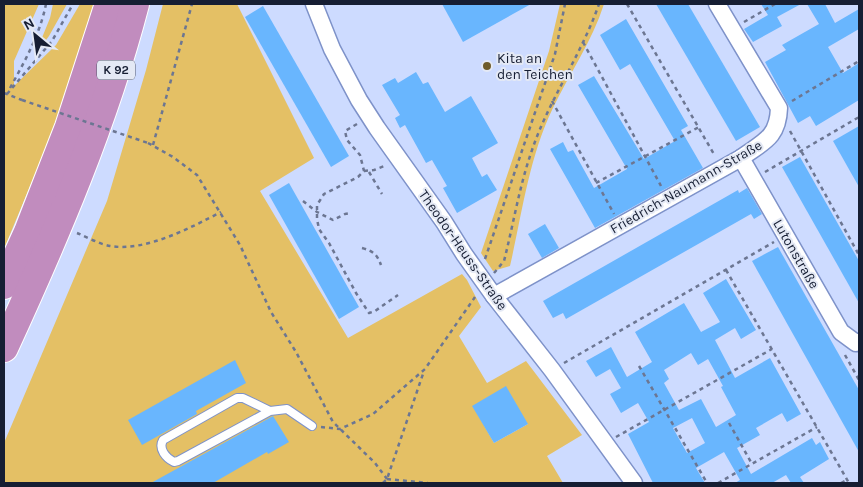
<svg xmlns="http://www.w3.org/2000/svg" width="863" height="487" font-family="Karla,sans-serif">
	<style>
		.green { fill: #e4c065; fill-rule: evenodd }
		.building { fill: #69b6fe; fill-rule: evenodd }
		.lines { fill: none; stroke-linecap: round; stroke-linejoin: round }
		.lane-casing { stroke: #7e92c9; stroke-width: 10 }
		.street-casing { stroke: #7e92c9; stroke-width: 19 }
		.highway-casing { stroke: #fff; stroke-width: 30 }
		.path { stroke: #6c7692; stroke-width: 2.5; stroke-dasharray: 4 4; stroke-linecap: butt }
		.lane { stroke: #fff; stroke-width: 8 }
		.street { stroke: #fff; stroke-width: 16 }
		.highway { stroke: #c18cbe; stroke-width: 28 }
		.path-bridge { stroke: #6c7692; stroke-width: 2.5; stroke-dasharray: 4 4; stroke-linecap: butt }
		.poi-dot { fill: #6f5c2a; stroke: #e4e9f5; stroke-width: 2 }
		.labels { text-anchor: middle; dominant-baseline: central; stroke-width: 4; stroke-linejoin: round; paint-order: stroke }
		.shield { fill: #e4e9f5; stroke: #545b6d; stroke-width: 1 }
		.shield-label { font-size: 12px; font-weight: bold; fill: #161e33 }
		.poi-label { font-size: 14px; fill: #161e33; stroke: #e4e9f5; text-anchor: start }
		.street-label { font-size: 14px; fill: #161e33; stroke: #e4e9f5 }
	</style>
	<rect width="100%" height="100%" fill="#cddbff"/>
	<g class="green">
		<polygon points="4,4 39,4 14,61 14,86 56,45 80,4 96,4 66,99 4,249"/>
		<polygon points="53,4 67,4 49,36 35,55 50,18"/>
		<path d="M163,4H237L314,158L260,191L348,338L462,274L467,280L481,307L459,336L487,383L526,361L582,435L547,456L563,483H4V443L107,201L146,70ZM473,406L528,424L494,443Z"/>
		<path d="M560,4H604C592,42 569,74 552,110C529,158 522,214 510,266L493,271L481,253L549,51Z"/>
	</g>
	<g class="building">
		<polygon points="442,4 531,4 463,42"/>
		<polygon points="656,4 688,4 760,127 736,141"/>
		<polygon points="761,4 801,4 777,17 782,26 753,42 744,29 768,15"/>
		<polygon points="807,4 825,4 835,23 859,9 859,29 828,47 843,73 859,63 859,100 816,126 810,116 798,123 765,62 786,50 782,45 819,24"/>
		<polygon points="263,6 349,156 331,167 245,17"/>
		<polygon points="626,19 688,126 681,130 703,168 595,228 550,149 563,142 568,152 573,150 594,188 627,169 578,85 594,76 644,159 675,141 630,64 620,70 600,35"/>
		<polygon points="416,72 423,84 428,82 445,112 471,96 498,143 472,158 482,177 487,174 497,190 457,213 443,188 447,186 432,160 426,163 405,125 400,128 395,118 400,115 382,85 395,78 398,83"/>
		<polygon points="859,126 859,187 833,141"/>
		<polygon points="800,157 859,261 859,303 782,167"/>
		<polygon points="289,183 359,307 339,319 269,195"/>
		<polygon points="747,188 762,214 754,219 751,214 566,319 563,313 553,318 543,301 738,190 739,193"/>
		<polygon points="545,224 559,248 542,258 528,234"/>
		<polygon points="778,247 859,390 859,452 752,261"/>
		<path d="M726,279L756,330L741,339L735,328L715,340L735,378L770,358L801,414L787,422L782,413L756,428L760,435L737,448L751,474L812,438L816,445L820,442L829,459L800,477L804,483H791L786,475L772,483H735L740,480L724,452L696,468L705,483H653L628,434L649,422L638,403L621,413L610,394L621,388L610,369L596,377L586,361L611,347L627,377L652,362L635,332L684,303L701,332L720,322L703,293ZM691,353L698,365L708,359L723,386L721,387L736,415L716,427L701,399L679,410L664,383L669,379L664,370ZM692,418L705,443L687,453L673,428Z"/>
		<polygon points="235,360 246,383 196,411 197,414 142,445 128,420"/>
		<polygon points="506,386 528,424 494,443 472,406"/>
		<polygon points="273,416 289,442 268,454 267,452 213,483 151,483"/>
	</g>
	<g class="lines">
		<g class="lane-casing">
			<path id="lane" d="M270,411L243,398H237L163,440C158,449 166,458 174,462L178,461L270,411L287,409L312,426"/>
		</g>
		<g class="street-casing">
			<g id="street">
				<polyline points="314,4 332,49 359,100 377,128 444,222 464,254 494,296 552,370 634,483"/>
				<polyline points="741,158 841,332 856,343 859,342"/>
				<path d="M494,296L741,158C763,142 778,138 779,108L717,4"/>
			</g>
		</g>
		<g class="highway-casing">
			<g id="highway">
				<polyline points="4,285 28,232 69,127 109,4"/>
				<path d="M4,348C55,237 104,123 135,4"/>
			</g>
		</g>
		<g class="path">
			<polyline points="627,4 715,156"/>
			<polyline points="744,22 775,4"/>
			<polyline points="583,42 661,186"/>
			<path d="M10,88C25,61 40,34 46,4"/>
			<polyline points="4,93 22,100"/>
			<polyline points="7,94 52,41 73,4"/>
			<polyline points="552,101 614,214"/>
			<polyline points="792,101 859,61"/>
			<polyline points="357,124 345,131 347,140 360,155 364,171 358,177 324,194 317,205 317,219 319,229 329,243 356,293 369,313 375,311 398,295"/>
			<polyline points="790,131 859,255"/>
			<polyline points="148,143 173,157 197,175 240,245 271,312 296,352 333,422 375,463 387,479 387,483"/>
			<polyline points="153,145 192,4"/>
			<polyline points="364,171 374,170 387,165"/>
			<polyline points="369,172 382,194"/>
			<polyline points="765,172 859,117"/>
			<polyline points="596,183 699,127"/>
			<polyline points="303,201 317,212 333,220 345,214 351,213"/>
			<path d="M77,233C87,237 99,244 110,246C145,252 190,228 221,212"/>
			<path d="M362,248C373,251 377,254 381,265"/>
			<polyline points="485,259 555,54 565,4"/>
			<polyline points="726,270 849,483"/>
			<path d="M494,273L504,261C513,226 519,188 531,153C548,101 581,56 599,4"/>
			<polyline points="845,355 859,380"/>
			<polyline points="564,363 774,242"/>
			<polyline points="639,366 707,483"/>
			<polyline points="729,423 752,464"/>
			<polyline points="321,427 340,429 373,414 425,369 475,297"/>
			<polyline points="616,437 772,349"/>
			<polyline points="387,479 428,483"/>
			<polyline points="383,483 387,479 424,371"/>
			<polyline points="718,483 817,427"/>
			<polyline points="841,483 847,480"/>
		</g>
		<use href="#lane" class="lane"/>
		<use href="#street" class="street"/>
		<use href="#highway" class="highway"/>
		<polyline class="path-bridge" points="22,100 148,143"/>
	</g>
	<circle class="poi-dot" cx="487" cy="66" r="5"/>
	<g class="labels">
		<rect class="shield" x="97" y="60.5" width="38" height="19" rx="4"/>
		<g class="shield-label">
			<text x="116" y="70">K 92</text>
		</g>
		<g class="poi-label">
			<text x="497" y="58">Kita an<tspan x="497" dy="16">den Teichen</tspan></text>
		</g>
		<g class="street-label">
			<text transform="translate(686 187) rotate(-30)">Friedrich-Naumann-Straße</text>
			<text transform="translate(463 250) rotate(55)">Theodor-Heuss-Straße</text>
			<text transform="translate(796 254) rotate(60)">Lutonstraße</text>
		</g>
	</g>
	<rect width="863" height="487" fill="none" stroke="#161e33" stroke-width="10"/>
	<g transform="translate(35 35) rotate(331)" stroke="#e4e9f5" stroke-width="4" paint-order="stroke">
	<path d="M0-4L9 19L0 12L-9 19Z" fill="#161e33"/>
	<text y="-8" font-size="14" font-weight="bold" text-anchor="middle" fill="#161e33">N</text>
	</g>
</svg>
